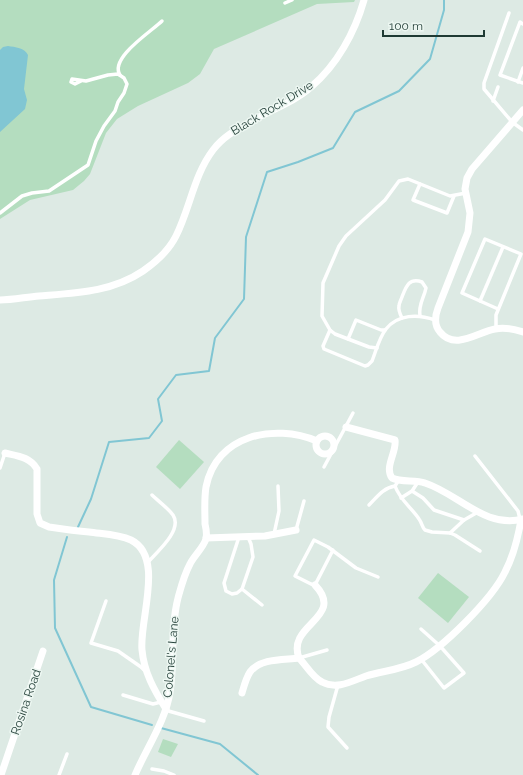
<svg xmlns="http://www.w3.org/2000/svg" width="523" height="775" font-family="Raleway,sans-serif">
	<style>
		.green { fill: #b4ddbf }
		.water { fill: #81c6d3 }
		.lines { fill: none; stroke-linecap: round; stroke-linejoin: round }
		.stream { stroke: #81c6d3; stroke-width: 2 }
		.service { stroke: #fff; stroke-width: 3.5 }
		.minor { stroke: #fff; stroke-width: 7 }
		.labels { text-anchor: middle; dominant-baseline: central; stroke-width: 3; stroke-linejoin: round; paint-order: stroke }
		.street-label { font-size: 12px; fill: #1e3a33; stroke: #edf7f2 }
	</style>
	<rect width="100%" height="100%" fill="#ddeae4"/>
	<g class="green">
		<polygon points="0,0 355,0 354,2 317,4 214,49 200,74 188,83 138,106 117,119 106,133 90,174 84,181 73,190 30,200 0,219"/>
		<polygon points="179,440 204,462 180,489 156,467"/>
		<polygon points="438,573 469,597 448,623 418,598"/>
		<polygon points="163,739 178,744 171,757 158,752"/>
	</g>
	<path class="water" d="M8,46C15,47 25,48 28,55L24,89L27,100L25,109L0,132V50L3,47Z"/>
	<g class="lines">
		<g class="stream">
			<polyline points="78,527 91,499 109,442 149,438 162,421 158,399 176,375 209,371 215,338 244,299 246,237 267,172 298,162 333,148 355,112 399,91 430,59 444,10 444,0"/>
			<polyline points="67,537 54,580 55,628 91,707 152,725"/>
			<polyline points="161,728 220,744 258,775"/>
		</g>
		<g class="service">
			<polyline points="285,3 292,0"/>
			<polyline points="509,13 484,83 484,89 512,122 523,130"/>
			<polyline points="523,24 520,22 500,75 523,83"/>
			<path d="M120,75C109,58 152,31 162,21"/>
			<polyline points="518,82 523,68"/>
			<polyline points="493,101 498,87"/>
			<polyline points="420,184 413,200 447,213 454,196"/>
			<polyline points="0,213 22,196 32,193 49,191 88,165 96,141 104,126 115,111 118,102 124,93 127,84 124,78 118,74 108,75 86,81 72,79 71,82 75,84 81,81"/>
			<polyline points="480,301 503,247"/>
			<path d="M402,318C400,314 398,310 399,306C399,303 401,300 402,297C406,287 409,277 422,282L426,288C424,298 418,305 420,316"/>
			<polyline points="496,328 496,315 521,254 485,239 462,293 498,309"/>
			<path d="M330,330L323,346L324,349L365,366L368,365L372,361C376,351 379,338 386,329C398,314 418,314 435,320"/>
			<polyline points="348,339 356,320 381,330 385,330"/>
			<polyline points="377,348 369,347 335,334 330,330 322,316 323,283 339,246 346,236 385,200 399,181 408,179 450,196 466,193"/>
			<polyline points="475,456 518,511 520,519"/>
			<polyline points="324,467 353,413"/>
			<polyline points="0,468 5,453"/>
			<path d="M399,480L395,486C400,500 411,507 419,519C422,523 422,527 425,530L432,532L450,533L464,520L478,512"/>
			<polyline points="412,491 423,498 434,510 464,520"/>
			<polyline points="401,498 412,491 418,482"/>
			<path d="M369,505C377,497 383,488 395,486"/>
			<polyline points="296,530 304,501"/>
			<polyline points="450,533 455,535 480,551"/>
			<polyline points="274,534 279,511 278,486"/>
			<polyline points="239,537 224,583 226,591 232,594 237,593 242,589 253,557 251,544 248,537"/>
			<polyline points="333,550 315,585 311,584 295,576 314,540 328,547 356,568 378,577"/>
			<path d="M148,562C157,552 183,530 173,515C168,508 158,501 152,495"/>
			<polyline points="242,589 262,605"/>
			<polyline points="106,601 91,643 118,651 141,667 144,670"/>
			<polyline points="299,658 327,650"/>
			<polyline points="421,659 444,688 464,673 440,646 421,629"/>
			<polyline points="338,685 329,717 328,727 347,748"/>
			<polyline points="123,695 153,704 161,702"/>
			<polyline points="165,710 204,721"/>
			<polyline points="152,769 164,771 174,775"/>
			<polyline points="59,775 67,754"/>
		</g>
		<g class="minor">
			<path d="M523,110L472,169L467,178L465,189L470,213L468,232L438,308C435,316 434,325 440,332C455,351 478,332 495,329C505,327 514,329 523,332"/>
			<path d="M0,300C13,300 26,297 39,296C76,293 112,292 143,271C156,262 169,250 176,236C190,208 194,175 213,150C225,134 242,127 259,117C276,108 297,100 311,87C337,65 355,32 364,0"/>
			<path d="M346,427L395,440C397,452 384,467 392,478C402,483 415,479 425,483C459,494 485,529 523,519"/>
			<circle cx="325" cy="445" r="9"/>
			<path d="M5,453C18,456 30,457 37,469V514L40,523L49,527C62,529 75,531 89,532C103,534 118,534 131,540C165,557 139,620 142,650C144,672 154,690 166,709"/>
			<polyline points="206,538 265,536 296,530"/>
			<path d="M299,658C306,665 312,677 322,682C337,690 352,681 366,676C382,671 400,670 416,662C442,649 492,599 505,572C513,557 518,537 521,520"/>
			<path d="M242,693C244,686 246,678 250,672C261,658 283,660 299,658C286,624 346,618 315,585"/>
			<polyline points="1,775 43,651"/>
			<path d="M135,775C146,749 166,720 170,692C175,661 170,629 178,598C181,587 184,575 190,564C194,556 203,548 206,539C207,534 206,528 205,524C205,511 204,499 206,487C216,435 274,423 317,441"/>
		</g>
	</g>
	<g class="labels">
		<g class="street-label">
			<text transform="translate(272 108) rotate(-31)">Black Rock Drive</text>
			<text transform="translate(171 657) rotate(-85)">Colonel's Lane</text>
			<text transform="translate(26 702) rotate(-71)">Rosina Road</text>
		</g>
	</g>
	<path d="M383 30v6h101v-6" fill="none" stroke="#1e3a33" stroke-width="2"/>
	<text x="389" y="30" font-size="12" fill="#1e3a33" stroke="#edf7f2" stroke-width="3" paint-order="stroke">100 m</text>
</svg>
